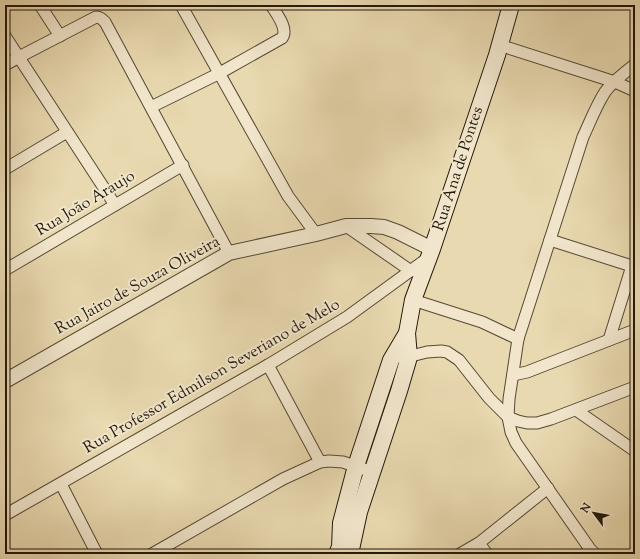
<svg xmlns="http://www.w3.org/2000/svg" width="640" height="559" font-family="'Sorts Mill Goudy',serif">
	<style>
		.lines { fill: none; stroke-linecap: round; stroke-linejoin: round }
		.minor-casing { stroke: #544934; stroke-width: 13 }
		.tertiary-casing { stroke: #544934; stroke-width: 16 }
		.secondary-casing { stroke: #23190a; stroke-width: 18 }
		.minor { stroke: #f1e6cc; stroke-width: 11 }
		.tertiary { stroke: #f1e6cc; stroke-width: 14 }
		.secondary { stroke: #f1e6cc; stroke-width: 16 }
		.labels { text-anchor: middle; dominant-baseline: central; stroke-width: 4; stroke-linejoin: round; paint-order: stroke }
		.street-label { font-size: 16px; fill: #23190a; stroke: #f1e6cc }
	</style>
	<rect width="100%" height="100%" fill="#e9d9b0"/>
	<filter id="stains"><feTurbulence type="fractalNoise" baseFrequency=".005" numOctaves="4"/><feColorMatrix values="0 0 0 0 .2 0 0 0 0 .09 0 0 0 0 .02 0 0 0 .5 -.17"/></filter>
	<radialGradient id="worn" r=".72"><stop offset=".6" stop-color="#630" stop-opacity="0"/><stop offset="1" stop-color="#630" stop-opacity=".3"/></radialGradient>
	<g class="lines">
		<g class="minor-casing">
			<g id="minor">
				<polyline points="40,5 60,36"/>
				<polyline points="181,5 288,196 316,234"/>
				<polyline points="5,36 115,205"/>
				<polyline points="499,45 615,82 635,91"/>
				<path d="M5,65L19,57L96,17C100,17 102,19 105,22L229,253"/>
				<path d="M151,107L218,74L282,38C289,29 276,13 271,5"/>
				<polyline points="5,169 67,132"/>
				<polyline points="346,226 411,271"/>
				<polyline points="550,240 635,267"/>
				<polyline points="5,270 183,165"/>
				<polyline points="413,300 482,322 518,339"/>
				<polyline points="609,340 632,266"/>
				<polyline points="403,358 427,352 441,351 447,352 459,360 489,398 508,417 518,421 527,423 537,423 551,419 635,387"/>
				<polyline points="268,365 320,462"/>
				<polyline points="513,375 527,372 635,330"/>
				<polyline points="576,410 635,451"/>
				<polyline points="61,484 97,554"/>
				<polyline points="5,515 268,365 347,317 428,258"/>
				<polyline points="479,543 487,554"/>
				<polyline points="152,554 283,479 320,462 329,461 343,462 372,472"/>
				<polyline points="460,554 479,543 548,488"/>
				<path d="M595,554L590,549L516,443L511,432L508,417L509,399L518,339L583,137C590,122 596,106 605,92C613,81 625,73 635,64"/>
			</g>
		</g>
		<g class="tertiary-casing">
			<polyline id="tertiary" points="5,381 229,253 316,234 346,226 371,226 384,227 398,232 432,249"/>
		</g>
		<g class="secondary-casing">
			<g id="secondary">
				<polyline points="337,554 340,547 341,523 356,466 391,360 407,333"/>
				<polyline points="350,554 359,512 399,391 409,357 407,333 413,300 432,249 497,55 511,5"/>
			</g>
		</g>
		<use href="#minor" class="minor"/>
		<use href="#tertiary" class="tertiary"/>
		<use href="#secondary" class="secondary"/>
	</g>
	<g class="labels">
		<g class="street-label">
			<text transform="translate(459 169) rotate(-72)">Rua Ana de Pontes</text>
			<text transform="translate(86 204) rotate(-31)">Rua João Araujo</text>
			<text transform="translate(138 286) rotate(-29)">Rua Jairo de Souza Oliveira</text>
			<text transform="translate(212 377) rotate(-30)">Rua Professor Edmilson Severiano de Melo</text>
		</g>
	</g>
	<rect width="640" height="559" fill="none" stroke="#e9d9b0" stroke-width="20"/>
	<rect x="6" y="6" width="628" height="547" fill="none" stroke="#23190a" stroke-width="2"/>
	<rect x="10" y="10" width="620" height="539" fill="none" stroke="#23190a"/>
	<g transform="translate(594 513) rotate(302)" stroke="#f1e6cc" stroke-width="3" paint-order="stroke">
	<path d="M0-3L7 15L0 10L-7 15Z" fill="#23190a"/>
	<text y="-6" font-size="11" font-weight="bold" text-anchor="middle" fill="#23190a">N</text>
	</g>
	<rect width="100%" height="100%" filter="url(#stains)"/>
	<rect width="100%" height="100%" fill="url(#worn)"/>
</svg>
